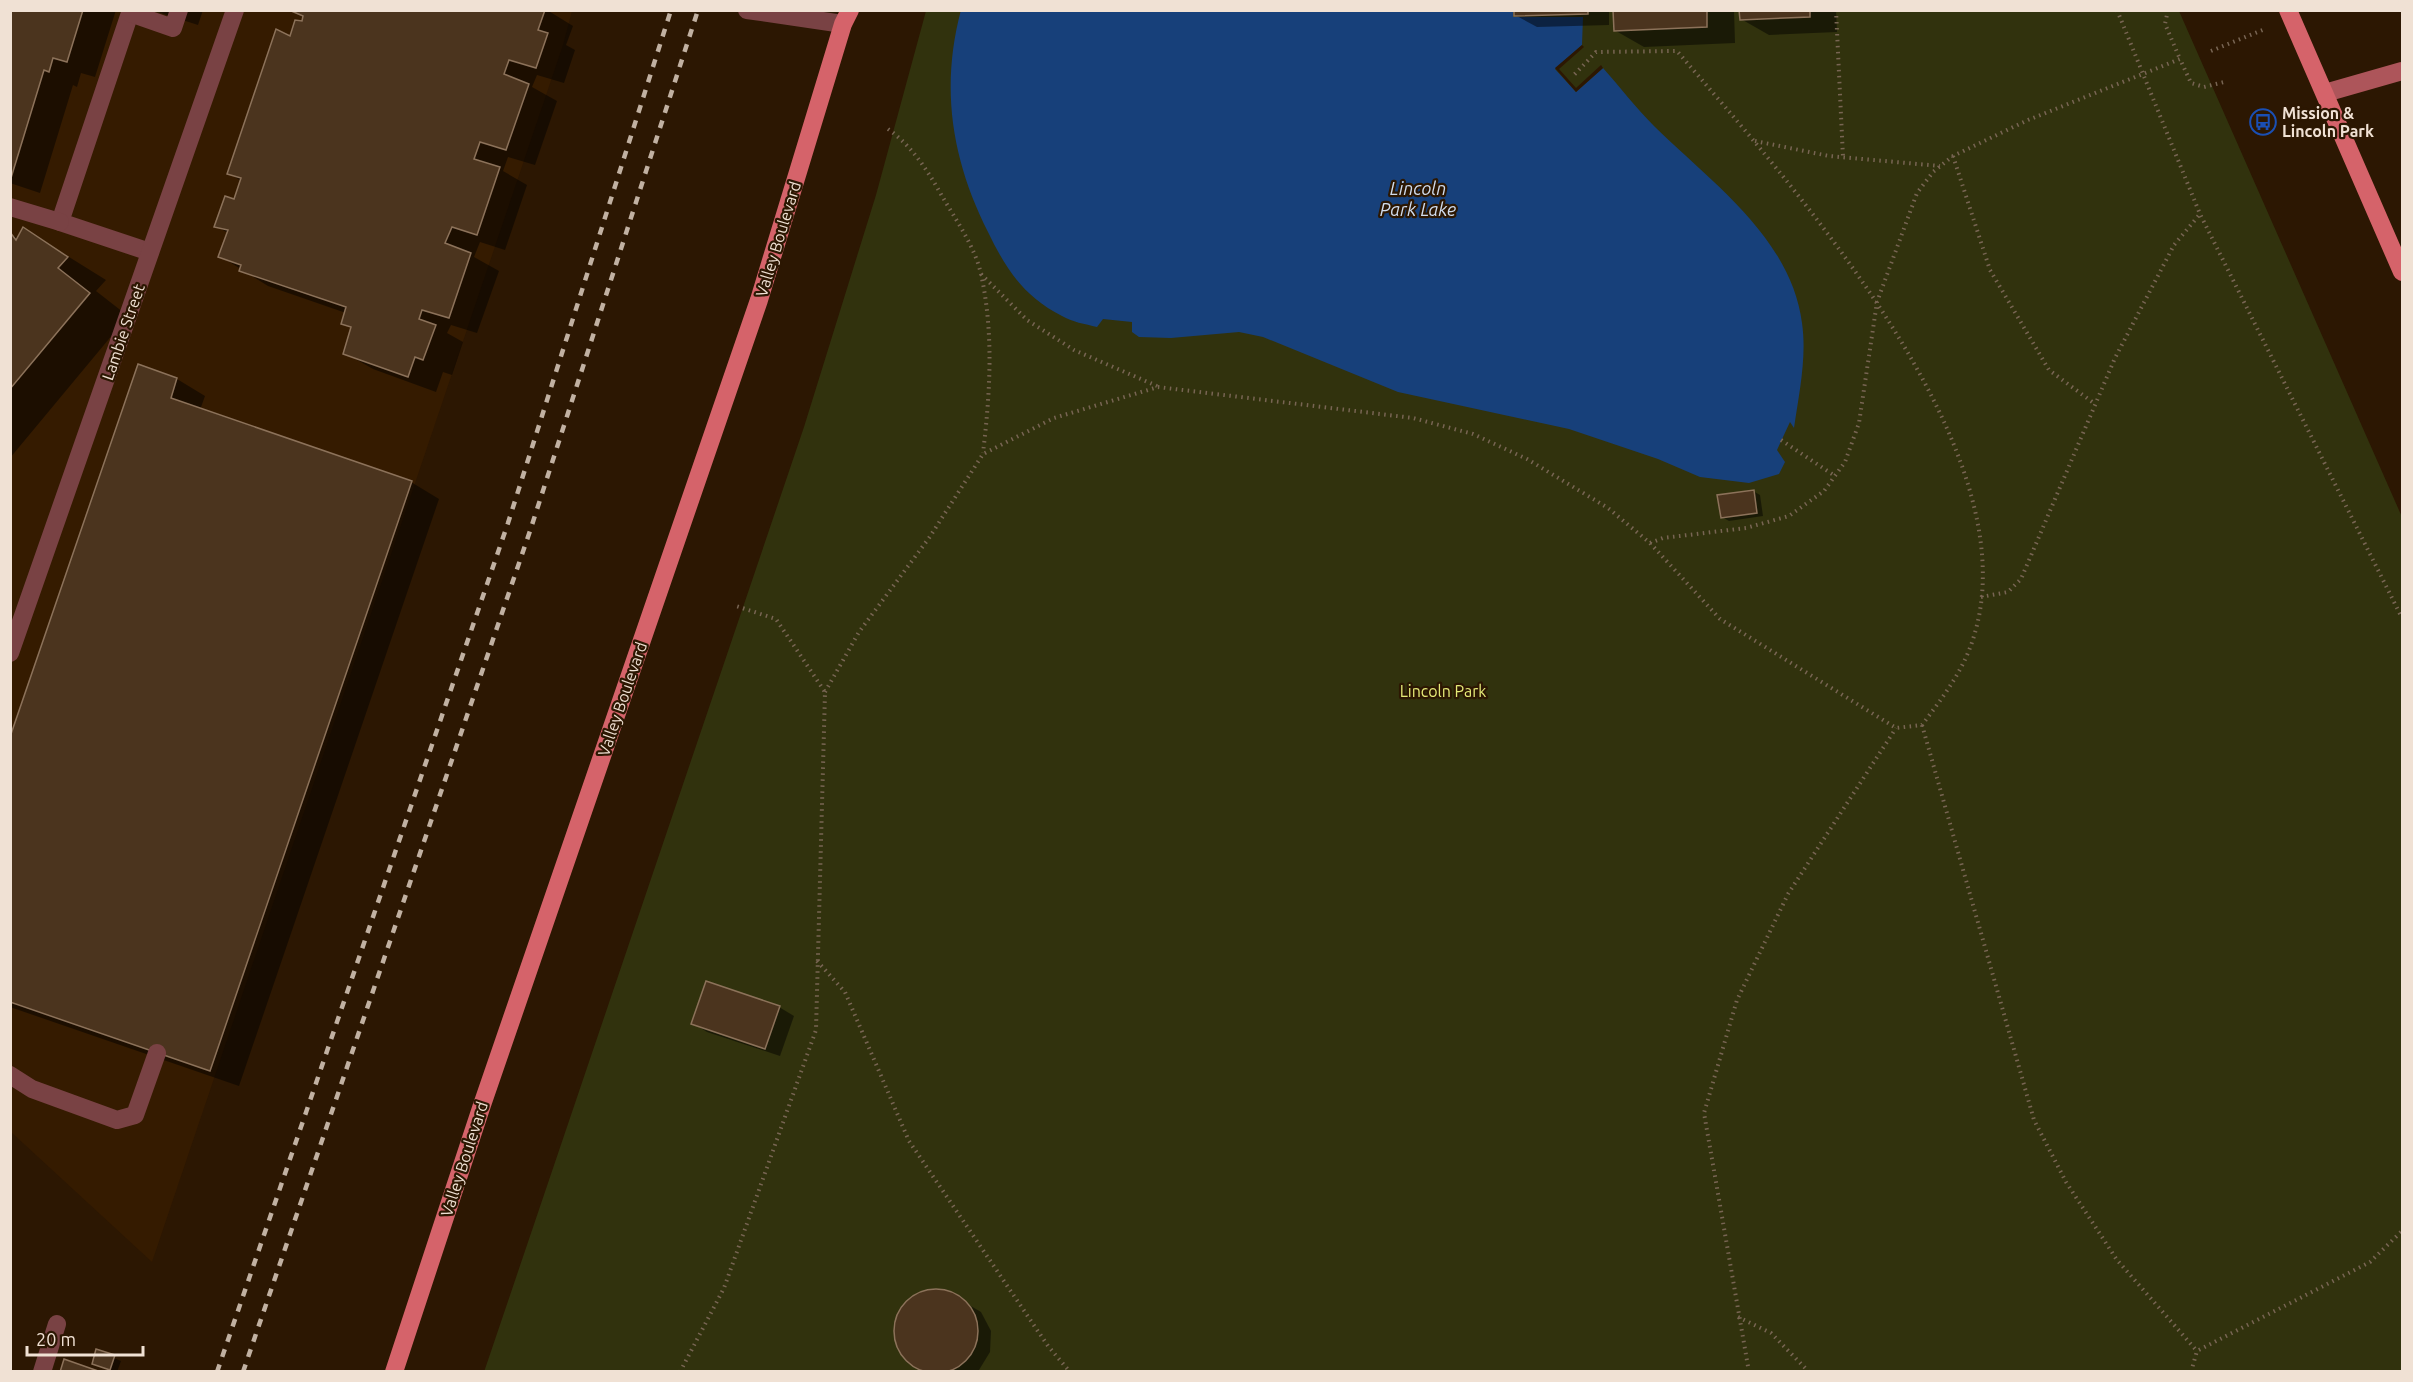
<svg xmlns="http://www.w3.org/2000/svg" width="2413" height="1382" font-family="Ubuntu,sans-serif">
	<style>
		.built { fill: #351b00 }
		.green { fill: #31320d }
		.water { fill: #17407a }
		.pier { fill: #2c1702 }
		.shadow { fill: #0007 }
		.building { fill: #4b341e; stroke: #8c725a; stroke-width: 1.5 }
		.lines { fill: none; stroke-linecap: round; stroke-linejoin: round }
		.path { stroke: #786553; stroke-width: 4; stroke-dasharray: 1.5 4.5; stroke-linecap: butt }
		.lane { stroke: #794244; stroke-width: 18 }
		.street { stroke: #794244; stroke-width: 18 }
		.secondary { stroke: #ad555a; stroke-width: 18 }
		.primary { stroke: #d5636a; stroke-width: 18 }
		.rail { stroke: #c1b1a2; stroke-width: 4.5; stroke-dasharray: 8 8; stroke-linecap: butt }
		.labels { text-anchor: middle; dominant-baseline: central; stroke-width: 4.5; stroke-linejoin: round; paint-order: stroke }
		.poi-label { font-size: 16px; font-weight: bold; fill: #f0e1d4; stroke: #2c1702; text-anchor: start }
		.street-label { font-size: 16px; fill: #f0e1d4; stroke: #2c1702 }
		.park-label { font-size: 16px; fill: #e5ea77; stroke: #2c1702 }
		.water-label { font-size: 18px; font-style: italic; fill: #d0dcee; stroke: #2c1702 }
	</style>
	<rect width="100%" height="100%" fill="#2c1702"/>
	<polygon class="built" points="10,11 572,11 563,45 152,1262 11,1132"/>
	<polygon class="green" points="926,11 2179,11 2402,517 2402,1371 484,1372 804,427 876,195"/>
	<path class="water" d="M961,10H1513V17H1583L1582,45L1555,69L1576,92L1603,68C1620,87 1636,108 1654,126C1711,182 1791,238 1802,323C1807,357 1799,394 1794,428L1790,422L1777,450L1785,462L1779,474L1749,483L1700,477L1658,459L1569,429L1398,392L1263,337L1239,332L1171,338L1139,337L1132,332V322L1103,319L1097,327C1085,324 1072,322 1062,316C1023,296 1006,269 988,232C952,160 940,89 961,10Z"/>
	<polygon class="pier" points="1582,45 1584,47 1559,69 1576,88 1601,65 1603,68 1576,92 1555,68"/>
	<g class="shadow">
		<polygon points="10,10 116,10 95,77 81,73 77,87 73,85 40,193 10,183"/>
		<polygon points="151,10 203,10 198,25"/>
		<polygon points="291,10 547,10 573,26 566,45 575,50 564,83 537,75 532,87 557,101 535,165 508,157 503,171 527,185 505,250 480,242 474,257 499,271 477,333 451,325 447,333 463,342 452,375 443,372 436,392 373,369 345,353 352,328 343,323 346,313 268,286 220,256 228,233 216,226 235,201 241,181 229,173 291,38 303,23 304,18"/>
		<polygon points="1515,10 1609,10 1609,25 1537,27 1515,15"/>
		<polygon points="1615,10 1734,10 1735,43 1644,47 1616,31"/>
		<polygon points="1741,10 1836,10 1837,32 1769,35 1741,19"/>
		<polygon points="24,229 106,280 96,291 128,316 10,458 10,234 18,238"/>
		<polygon points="139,366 177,379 205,396 200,410 411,482 439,499 239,1086 10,1007 10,741"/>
		<polygon points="1753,491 1760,495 1763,516 1729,521 1722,517"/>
		<polygon points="779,1007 794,1016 780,1056 707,1032 693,1023"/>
		<polygon points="926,1291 947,1292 981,1312 991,1331 990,1352 979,1370 925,1372 905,1360 895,1341 896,1320 908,1302"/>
		<polygon points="97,1351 121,1361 117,1372 94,1363"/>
	</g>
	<g class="building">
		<polygon points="10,10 83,10 67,62 53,58 49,72 44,70 11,178"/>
		<polygon points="545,10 538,30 548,33 536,68 509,60 504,74 529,84 506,150 480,142 474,159 500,167 477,235 452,227 445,243 471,253 449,318 422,310 419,319 436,325 423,360 415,357 408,377 343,354 351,327 341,324 346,307 239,271 241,265 218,257 228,230 214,227 225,196 234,199 241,178 227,174 276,29 290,36 295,20 302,21 303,16 289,10"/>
		<polygon points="1514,10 1588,10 1588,14 1514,16"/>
		<polygon points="1613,10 1707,10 1707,27 1614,31"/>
		<polygon points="1739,10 1810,10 1810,17 1740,20"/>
		<polygon points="23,227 68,257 58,268 90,293 10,389 10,232 16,240"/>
		<polygon points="138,364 177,378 171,398 412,481 210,1071 10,1002 10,737"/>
		<polygon points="1754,490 1757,513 1721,518 1717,495"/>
		<polygon points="706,981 780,1006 765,1049 691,1024"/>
		<circle cx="936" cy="1331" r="42"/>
		<polygon points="96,1349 115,1355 110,1370 92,1364"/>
		<polygon points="64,1359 101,1372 60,1372"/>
	</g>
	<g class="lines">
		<g class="path">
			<polyline points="1836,10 1843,157"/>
			<polyline points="2117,10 2200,214 2402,618"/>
			<polyline points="2168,10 2165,24 2180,59"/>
			<polyline points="2211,51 2265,29"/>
			<path d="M888,129C912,146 928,171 942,196C956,220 975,247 981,274C994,333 990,394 983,453"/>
			<polyline points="1755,141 1829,156 1940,166"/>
			<polyline points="1953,156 1990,270 2049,370 2095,404"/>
			<polyline points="981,274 1027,320 1074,350 1157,386"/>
			<polyline points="1781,440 1835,476"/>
			<polyline points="1650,543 1663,538 1746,528 1789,516 1824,491 1845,462 1859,423 1877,302 1917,193 1933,172 1953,156 2028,120 2180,59 2191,83 2204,87 2224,82"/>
			<polyline points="1981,597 2008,592 2021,579 2115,358 2174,245 2200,214"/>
			<path d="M825,692L859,632L929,538L983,454L1054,418L1158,387L1413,418L1473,434L1527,459L1608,508L1650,543L1720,619L1896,728L1922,725C1943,697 1964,670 1974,636C2032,449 1790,183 1677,51L1596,52L1572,77"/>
			<polyline points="1922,725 2034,1120 2066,1182 2117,1260 2197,1351"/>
			<polyline points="817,961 845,992 909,1141 1048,1346 1070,1372"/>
			<polyline points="1738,1317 1771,1333 1809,1372"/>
			<polyline points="680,1372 724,1288 816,1030 825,692 776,619 736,606"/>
			<polyline points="1749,1372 1704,1113 1737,1000 1788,894 1896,728"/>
			<polyline points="2191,1372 2197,1351 2370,1262 2402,1231"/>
		</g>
		<g class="lane">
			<polyline points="131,10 60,222 150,252"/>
			<polyline points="130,13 173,28 179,10"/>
			<polyline points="10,207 60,222"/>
			<polyline points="10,1075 32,1089 117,1120 135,1115 157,1053"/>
			<polyline points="42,1372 57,1324"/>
		</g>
		<g class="street">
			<polyline points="747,10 843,24"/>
			<polyline points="10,653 235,10"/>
		</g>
		<polyline class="secondary" points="2325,93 2402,71"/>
		<g class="primary">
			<polyline points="2288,10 2402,272"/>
			<polyline points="394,1372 482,1105 759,300 843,24 850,10"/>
		</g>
		<g class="rail">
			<polyline points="217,1372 508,523 671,10"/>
			<polyline points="243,1372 530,531 698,10"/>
		</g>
	</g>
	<defs>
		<g id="bus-ring" transform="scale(1.35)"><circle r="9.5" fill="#2c1702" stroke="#1a4fb4" stroke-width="1.5"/><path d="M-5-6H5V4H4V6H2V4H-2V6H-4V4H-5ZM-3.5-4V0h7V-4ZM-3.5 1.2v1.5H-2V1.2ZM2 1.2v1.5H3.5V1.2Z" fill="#1a4fb4"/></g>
	</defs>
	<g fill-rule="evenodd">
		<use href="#bus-ring" x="2263" y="122"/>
	</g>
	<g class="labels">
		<g class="poi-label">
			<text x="2282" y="113">Mission &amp;<tspan x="2282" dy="18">Lincoln Park</tspan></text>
		</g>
		<g class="street-label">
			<text transform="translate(778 239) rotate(-73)">Valley Boulevard</text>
			<text transform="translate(123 332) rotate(-71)">Lambie Street</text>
			<text transform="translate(622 699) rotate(-71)">Valley Boulevard</text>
			<text transform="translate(464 1159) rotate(-72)">Valley Boulevard</text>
		</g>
		<g class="park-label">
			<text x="1443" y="691">Lincoln Park</text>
		</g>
		<g class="water-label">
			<text x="1418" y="188">Lincoln<tspan x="1418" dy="21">Park Lake</tspan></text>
		</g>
	</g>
	<rect width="2413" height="1382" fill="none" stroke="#f0e1d4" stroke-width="24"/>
	<path d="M27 1346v9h116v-9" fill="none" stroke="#f0e1d4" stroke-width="3"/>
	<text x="36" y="1346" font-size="18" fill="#f0e1d4" stroke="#2c1702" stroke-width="4.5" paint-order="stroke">20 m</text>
</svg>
